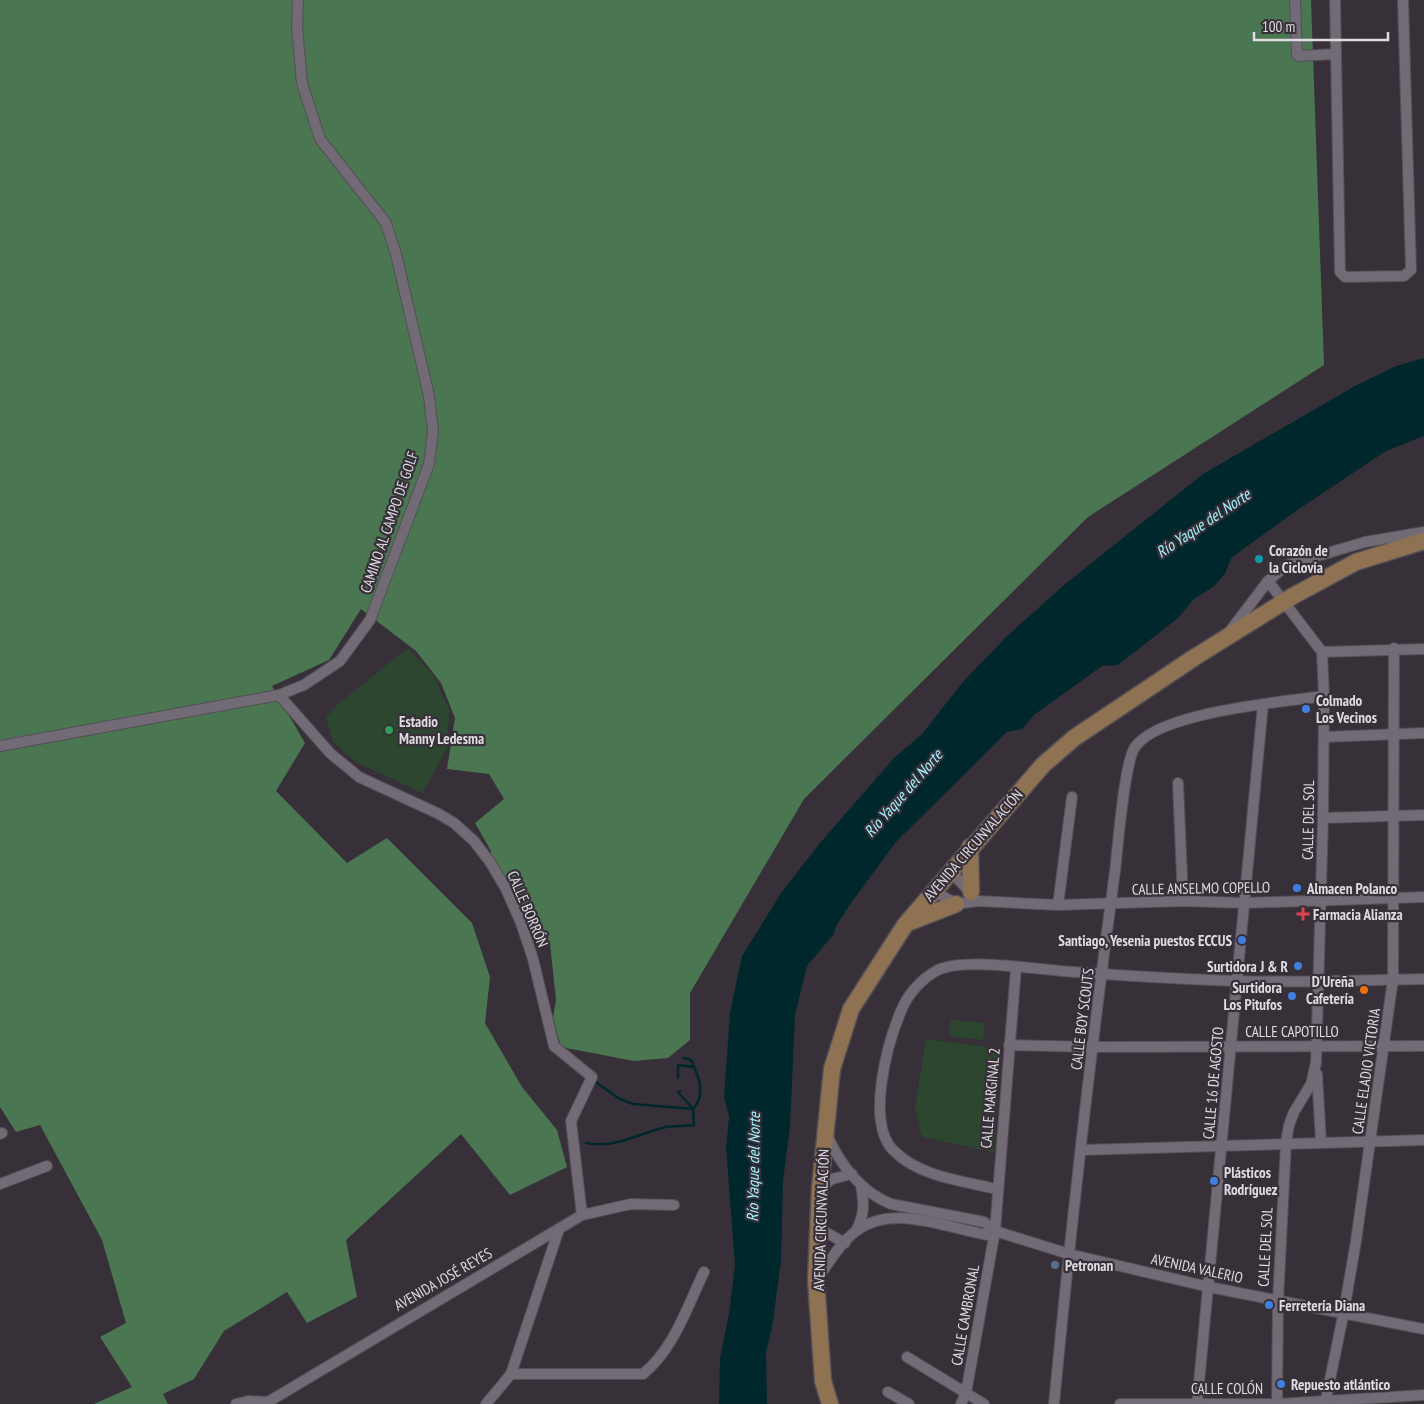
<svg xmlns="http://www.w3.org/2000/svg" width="1424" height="1404" font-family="'PT Sans Narrow',sans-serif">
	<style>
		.green { fill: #2c4630 }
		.forest { fill: #4a7652 }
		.water { fill: #00282c }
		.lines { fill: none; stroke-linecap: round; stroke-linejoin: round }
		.stream { stroke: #00282c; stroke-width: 2.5 }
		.minor-casing { stroke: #544f56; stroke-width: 12 }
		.primary-casing { stroke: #544f56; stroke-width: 19 }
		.minor { stroke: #726a74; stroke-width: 10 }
		.primary { stroke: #8f7252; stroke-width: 16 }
		.culture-dot { fill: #0f9aa8; stroke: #373039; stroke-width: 2 }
		.shop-dot { fill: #3f7fe0; stroke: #373039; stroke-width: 2 }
		.leisure-dot { fill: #2e9e5b; stroke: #373039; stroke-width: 2 }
		.health-dot { fill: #e0444e; stroke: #373039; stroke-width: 2 }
		.food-dot { fill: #e8710a; stroke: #373039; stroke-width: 2 }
		.service-dot { fill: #5c6f8a; stroke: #373039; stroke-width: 2 }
		.labels { text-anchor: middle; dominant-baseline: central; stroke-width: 4.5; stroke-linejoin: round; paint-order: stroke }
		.street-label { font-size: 15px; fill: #dfdbe1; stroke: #373039 }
		.poi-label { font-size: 15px; font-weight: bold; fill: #dfdbe1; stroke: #373039; text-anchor: start }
		.water-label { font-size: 16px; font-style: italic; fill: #a0f5ff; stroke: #373039 }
	</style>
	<rect width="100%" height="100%" fill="#373039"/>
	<g class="green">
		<polygon points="408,648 433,675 449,709 448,747 422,793 356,762 333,742 326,718 337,705"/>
		<polygon points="951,1020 985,1023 983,1040 949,1036"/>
		<polygon points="926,1039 1001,1049 994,1152 922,1137 915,1109"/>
	</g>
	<polygon class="forest" points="0,0 1311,0 1324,365 1088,517 804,799 690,993 690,1040 668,1058 634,1061 561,1047 553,1018 556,1000 550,943 523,920 489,857 491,851 475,823 504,799 489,774 447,769 455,718 441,683 416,651 361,609 329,660 272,686 305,743 276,791 347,863 387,838 472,923 490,977 485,1023 522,1087 557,1130 567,1167 510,1195 461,1134 346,1240 357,1297 307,1323 287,1292 224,1331 194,1379 163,1394 168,1404 94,1404 132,1387 100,1337 126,1323 102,1240 40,1125 16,1132 0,1107"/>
	<polygon class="water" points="1424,358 1424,436 1386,451 1293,513 1231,558 1225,574 1213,587 1194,599 1178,618 1118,665 1102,666 1034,715 1022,729 1007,732 896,842 851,903 836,926 834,934 807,966 795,1015 790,1127 783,1181 781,1261 772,1328 766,1352 767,1404 719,1404 720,1358 729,1313 735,1265 726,1147 729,1117 724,1097 730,1013 742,956 781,893 820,843 894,758 922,734 963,682 1007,636 1064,585 1203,474 1355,386 1396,366"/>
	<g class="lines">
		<g class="stream">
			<path d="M684,1058L691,1060C698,1076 707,1094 693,1109"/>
			<polyline points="678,1078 678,1065 694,1067"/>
			<polyline points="594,1081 620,1099 633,1104 693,1109"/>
			<path d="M586,1143C615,1149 639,1133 666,1127C675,1126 685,1126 694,1125L693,1109L678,1092L680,1091"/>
		</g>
		<g class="minor-casing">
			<g id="minor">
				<polyline points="1295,0 1297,54 1298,56 1336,54"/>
				<polyline points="1335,0 1340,272 1345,277 1404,276 1411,270 1403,0"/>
				<polyline points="1268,581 1322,652 1324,696 1323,818 1316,1063 1311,1084 1294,1112 1289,1125 1286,1143 1278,1300 1277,1404"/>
				<polyline points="1230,631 1268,581 1287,565 1365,542 1424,532"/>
				<polyline points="1322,652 1424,649"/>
				<polyline points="279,695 330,753 359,777 439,814 454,823 474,841 490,862 506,889 521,923 533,959 554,1046 592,1077 571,1121 582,1215"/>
				<polyline points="1324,737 1424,733"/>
				<polyline points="0,746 279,695 304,685 340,661 370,620 429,464 433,431 429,396 396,254 386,223 320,139 302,83 297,27 298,0"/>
				<polyline points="1178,783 1183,901"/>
				<polyline points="1323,818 1424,815"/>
				<polyline points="950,871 971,893"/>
				<polyline points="934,891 956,904 978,901 1058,905 1183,901 1244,903 1424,897"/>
				<polyline points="1058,905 1072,797"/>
				<polyline points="1009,1045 1094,1047 1424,1046"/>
				<polyline points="1317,1074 1321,1142"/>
				<polyline points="0,1134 2,1133"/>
				<path d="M827,1135C840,1164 861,1192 891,1204L984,1222L995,1231L1069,1254L1209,1287L1424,1329"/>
				<polyline points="1081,1150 1424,1140"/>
				<polyline points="0,1184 47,1166"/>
				<polyline points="820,1188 832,1179 852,1174"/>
				<path d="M997,1189C963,1181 919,1177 893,1150C866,1122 887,1044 901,1011C907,995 922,978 938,970C966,957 1040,970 1074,972C1127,976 1181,979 1235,981C1298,983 1361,980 1424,979"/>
				<polyline points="818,1228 845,1243"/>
				<path d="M856,1231C865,1214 864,1203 861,1185"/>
				<path d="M817,1279C829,1263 840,1243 856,1231C894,1203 946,1228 988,1235L995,1231"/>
				<polyline points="907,1357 984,1404"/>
				<path d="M511,1374H643C674,1349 687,1307 704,1272"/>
				<polyline points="888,1392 909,1404"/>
				<polyline points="236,1404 248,1401 268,1402 582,1215 631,1204 674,1205"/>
				<polyline points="486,1404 511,1374 559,1229"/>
				<polyline points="961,1404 966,1393 995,1231 1016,968"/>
				<path d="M1054,1404C1071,1226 1091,1048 1115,871C1118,847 1124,763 1135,747C1159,712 1282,702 1324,696"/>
				<polyline points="1120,1404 1277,1404 1424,1395"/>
				<polyline points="1197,1404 1263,704"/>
				<polyline points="1325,1404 1344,1311 1356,1241 1393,979 1394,648"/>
			</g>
		</g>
		<g class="primary-casing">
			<g id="primary">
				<polyline points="970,847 971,892"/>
				<polyline points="910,922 956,904"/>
				<polyline points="830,1404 823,1381 816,1280 820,1188 832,1069 851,1009 905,925 1043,765 1074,738 1195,657 1293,596 1356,562 1424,541"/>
			</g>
		</g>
		<use href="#minor" class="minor"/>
		<use href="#primary" class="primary"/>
	</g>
	<circle class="culture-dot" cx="1259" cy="559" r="5"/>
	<g class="shop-dot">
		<circle cx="1306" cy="709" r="5"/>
		<circle cx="1297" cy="888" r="5"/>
		<circle cx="1242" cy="940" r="5"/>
		<circle cx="1298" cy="966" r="5"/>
		<circle cx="1292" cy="996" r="5"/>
		<circle cx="1214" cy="1181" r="5"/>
		<circle cx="1269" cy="1305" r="5"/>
		<circle cx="1281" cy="1384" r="5"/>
	</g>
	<circle class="leisure-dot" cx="389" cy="730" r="5"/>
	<path class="health-dot" d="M1300.5 906.5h5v5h5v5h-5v5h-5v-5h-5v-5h5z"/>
	<circle class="food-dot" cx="1364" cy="990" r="5"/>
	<circle class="service-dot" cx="1055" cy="1265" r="5"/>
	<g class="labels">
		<g class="street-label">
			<text transform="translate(389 522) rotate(-71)">CAMINO AL CAMPO DE GOLF</text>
			<text transform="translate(1308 820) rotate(-89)">CALLE DEL SOL</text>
			<text transform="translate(973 845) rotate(-49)">AVENIDA CIRCUNVALACIÓN</text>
			<text transform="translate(1201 888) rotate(-1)">CALLE ANSELMO COPELLO</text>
			<text transform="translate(528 909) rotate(67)">CALLE BORRÓN</text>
			<text transform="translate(1082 1019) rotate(-83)">CALLE BOY SCOUTS</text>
			<text x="1292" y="1031">CALLE CAPOTILLO</text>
			<text transform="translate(1366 1071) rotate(-82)">CALLE ELADIO VICTORIA</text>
			<text transform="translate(1213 1083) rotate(-85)">CALLE 16 DE AGOSTO</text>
			<text transform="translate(990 1098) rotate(-85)">CALLE MARGINAL 2</text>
			<text transform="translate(821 1220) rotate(-88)">AVENIDA CIRCUNVALACIÓN</text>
			<text transform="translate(1265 1247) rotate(-87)">CALLE DEL SOL</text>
			<text transform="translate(1197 1268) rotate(12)">AVENIDA VALERIO</text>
			<text transform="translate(443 1279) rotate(-30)">AVENIDA JOSÉ REYES</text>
			<text transform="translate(965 1315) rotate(-80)">CALLE CAMBRONAL</text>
			<text x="1227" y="1388">CALLE COLÓN</text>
		</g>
		<g class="poi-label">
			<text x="1269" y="550">Corazón de<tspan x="1269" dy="17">la Ciclovía</tspan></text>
			<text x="1316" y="700">Colmado<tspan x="1316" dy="17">Los Vecinos</tspan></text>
			<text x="399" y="721">Estadio<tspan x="399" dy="17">Manny Ledesma</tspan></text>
			<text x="1307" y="888">Almacen Polanco</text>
			<text x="1313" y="914">Farmacia Alianza</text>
			<text x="1232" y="940" text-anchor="end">Santiago, Yesenia puestos ECCUS</text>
			<text x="1288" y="966" text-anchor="end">Surtidora J &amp; R</text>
			<text x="1354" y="981" text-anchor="end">D'Ureña<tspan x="1354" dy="17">Cafetería</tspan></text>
			<text x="1282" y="987" text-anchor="end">Surtidora<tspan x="1282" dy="17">Los Pitufos</tspan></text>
			<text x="1224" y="1172">Plásticos<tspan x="1224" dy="17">Rodríguez</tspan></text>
			<text x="1065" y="1265">Petronan</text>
			<text x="1279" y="1305">Ferretería Diana</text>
			<text x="1291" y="1384">Repuesto atlántico</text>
		</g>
		<g class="water-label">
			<text transform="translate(1203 523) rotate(-34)">Río Yaque del Norte</text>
			<text transform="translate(903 793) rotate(-49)">Río Yaque del Norte</text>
			<text transform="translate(753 1167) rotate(-89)">Río Yaque del Norte</text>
		</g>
	</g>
	<path d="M1254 32v8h134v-8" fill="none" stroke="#dfdbe1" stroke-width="2.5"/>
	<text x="1262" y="32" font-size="15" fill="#dfdbe1" stroke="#373039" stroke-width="4" paint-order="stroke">100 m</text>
</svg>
